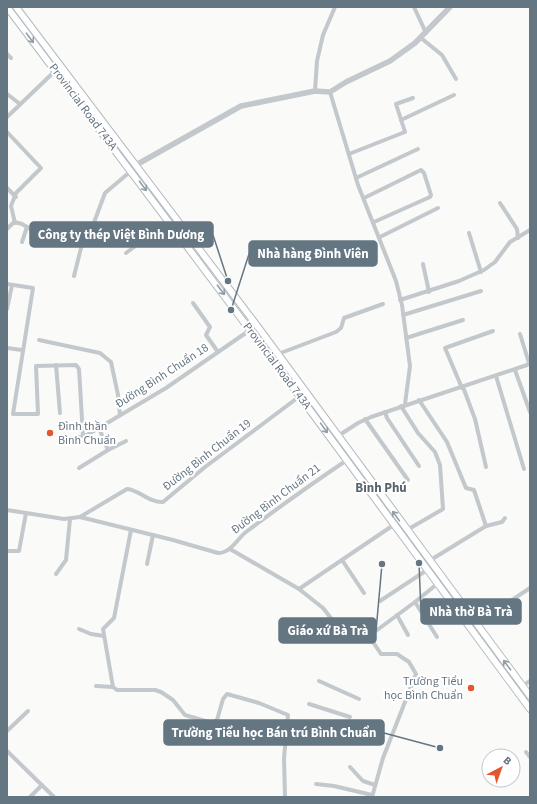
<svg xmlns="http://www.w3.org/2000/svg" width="537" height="804" font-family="'Source Sans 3',sans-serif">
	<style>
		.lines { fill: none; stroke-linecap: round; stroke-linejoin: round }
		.secondary-casing { stroke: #b3babf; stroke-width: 8 }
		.minor { stroke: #c3c8cc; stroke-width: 4 }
		.tertiary { stroke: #c3c8cc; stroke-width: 5.5 }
		.secondary { stroke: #fff; stroke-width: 6 }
		.oneway { stroke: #939fa8 }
		.poi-dot { fill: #e4572e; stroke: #fff; stroke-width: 1.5 }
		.labels { text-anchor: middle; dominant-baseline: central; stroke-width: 4; stroke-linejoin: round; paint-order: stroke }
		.street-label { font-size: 12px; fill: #657683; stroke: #fff }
		.poi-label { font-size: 12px; fill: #657683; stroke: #fff; text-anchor: start }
		.neighbourhood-label { font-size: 13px; font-weight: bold; fill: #57646e; stroke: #fff }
		.leader { fill: none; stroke: #657683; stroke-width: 1.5 }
		.callout-dot { fill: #657683; stroke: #fff; stroke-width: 1.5 }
		.callout { fill: #657683; stroke: #657683; stroke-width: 1.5 }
		.callout-label { font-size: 13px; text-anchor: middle; font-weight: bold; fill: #fff }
	</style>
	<rect width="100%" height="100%" fill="#fafaf8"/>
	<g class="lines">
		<g class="secondary-casing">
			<g id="secondary">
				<polyline points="7,7 301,398 530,709"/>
				<polyline points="16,7 258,327 530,696"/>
			</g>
		</g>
		<g class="minor">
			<polyline points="414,7 426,33"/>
			<polyline points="421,38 442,55 456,79"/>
			<polyline points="7,54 11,58"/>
			<polyline points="315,91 317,61 323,35 335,7"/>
			<polyline points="330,92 358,185 396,281 402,305 410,366 405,404"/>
			<polyline points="7,94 20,104"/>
			<polyline points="7,117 55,71"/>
			<polyline points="401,120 454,95"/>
			<polyline points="7,132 41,168 16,193 11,206 15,223"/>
			<polyline points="349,154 405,132 396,104 413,98"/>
			<polyline points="356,178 418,149"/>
			<polyline points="7,188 16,197"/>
			<polyline points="364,198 421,170 424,173 431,195 430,197 374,222"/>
			<polyline points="500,203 517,229 518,238"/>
			<polyline points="7,229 14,222 22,224 37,233 86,244 105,193 131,171"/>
			<polyline points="469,233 481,272"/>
			<polyline points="380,237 438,208"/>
			<polyline points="22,242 27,227"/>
			<polyline points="126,253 169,221"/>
			<polyline points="423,264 429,292"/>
			<polyline points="74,276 82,244"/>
			<polyline points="7,284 33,288 13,414 38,414 36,366 76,365 79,369 83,436"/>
			<polyline points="400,300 459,281 484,270 495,262 510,242 530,230"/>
			<polyline points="193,303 210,327 206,335 218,352"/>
			<polyline points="7,309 12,285"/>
			<polyline points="403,315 481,291"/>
			<polyline points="406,338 463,320"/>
			<polyline points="39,340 100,353 111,362 118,395 120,415"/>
			<polyline points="7,348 22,350"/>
			<polyline points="278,354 336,332 341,328 344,318 383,304"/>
			<polyline points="56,365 60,413"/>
			<polyline points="515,370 530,412"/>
			<polyline points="496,376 524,469"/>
			<polyline points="463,387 475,419 486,467"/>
			<polyline points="462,388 445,348 493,331"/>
			<polyline points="419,400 447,442 466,488 474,490 486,526 429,561"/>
			<polyline points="401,406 418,433 435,452 440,465 443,509 407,530"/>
			<polyline points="385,412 387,418 419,466"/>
			<polyline points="365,419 408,480"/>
			<polyline points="99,428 108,450 126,441"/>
			<polyline points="338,436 358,423 371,417 527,365 529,363 520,334"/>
			<polyline points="74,439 87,435 166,388 250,330 258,327"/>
			<polyline points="79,468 108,450"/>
			<path d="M7,510L64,519L80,517L127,489C140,490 149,503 163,502L205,467L300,396"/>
			<path d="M80,517L173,540L218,553C231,553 237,539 246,532C279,507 313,483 347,460"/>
			<polyline points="486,526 502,522 505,518"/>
			<polyline points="131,530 114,618 103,629 113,687 117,690 155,690 161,692 173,700 185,715 212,723 217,720 223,699 227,694 259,703 288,715 284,758 285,797"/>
			<polyline points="230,549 299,589 395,524"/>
			<polyline points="7,551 19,551 26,513"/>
			<polyline points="342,560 364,593"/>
			<polyline points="147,564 153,535"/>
			<polyline points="56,574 66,560 70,519"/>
			<polyline points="299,589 323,608 341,631"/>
			<polyline points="380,601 427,570"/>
			<polyline points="415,602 437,637"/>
			<polyline points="397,615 408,635"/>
			<polyline points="476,624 530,588"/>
			<polyline points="79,629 91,634 104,636"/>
			<polyline points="319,681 359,699"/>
			<polyline points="96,686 113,687"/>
			<polyline points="522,686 530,681"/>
			<polyline points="309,704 350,717"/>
			<polyline points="7,731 28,711"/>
			<polyline points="7,751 54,797"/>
			<polyline points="526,752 530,757"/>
			<polyline points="350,767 363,781 375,785"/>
			<polyline points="316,784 334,786 372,795"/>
			<polyline points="30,797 42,785"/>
			<polyline points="372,797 383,758 416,674 409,662 397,654 381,654 369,636 415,602 437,584"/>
		</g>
		<polyline class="tertiary" points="136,165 241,106 315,91 330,92 346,82 390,61 415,43 450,7"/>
		<use href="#secondary" class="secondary"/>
	</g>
	<defs><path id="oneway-shaft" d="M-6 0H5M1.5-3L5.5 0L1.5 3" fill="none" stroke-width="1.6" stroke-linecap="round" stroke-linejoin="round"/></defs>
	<g class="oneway">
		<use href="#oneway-shaft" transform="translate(30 38) rotate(53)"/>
		<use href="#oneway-shaft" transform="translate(143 186) rotate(53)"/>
		<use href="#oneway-shaft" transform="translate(221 290) rotate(53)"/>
		<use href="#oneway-shaft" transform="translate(324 428) rotate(54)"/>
		<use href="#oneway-shaft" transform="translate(396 516) rotate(-126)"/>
		<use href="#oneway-shaft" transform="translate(507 665) rotate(-127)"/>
	</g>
	<g class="poi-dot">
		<circle cx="50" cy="433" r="4"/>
		<circle cx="471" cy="688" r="4"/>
	</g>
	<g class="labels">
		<g class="street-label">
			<text transform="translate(83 107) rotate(53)">Provincial Road 743A</text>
			<text transform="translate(277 366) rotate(53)">Provincial Road 743A</text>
			<text transform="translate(162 376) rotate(-33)">Đường Bình Chuẩn 18</text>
			<text transform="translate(207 455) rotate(-38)">Đường Bình Chuẩn 19</text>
			<text transform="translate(276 499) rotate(-37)">Đường Bình Chuẩn 21</text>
		</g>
		<g class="poi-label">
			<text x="58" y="426">Đình thần<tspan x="58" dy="14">Bình Chuẩn</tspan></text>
			<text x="463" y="681" text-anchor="end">Trường Tiểu<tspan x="463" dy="14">học Bình Chuẩn</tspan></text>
		</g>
		<g class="neighbourhood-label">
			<text x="381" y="488">Bình Phú</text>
		</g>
	</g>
	<path class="leader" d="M228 281L213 235M231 310L249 254M419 563L421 612M382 564L376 631M440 748L384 733"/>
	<g class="callout-dot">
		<circle cx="228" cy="281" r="4"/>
		<circle cx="231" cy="310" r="4"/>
		<circle cx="419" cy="563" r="4"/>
		<circle cx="382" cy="564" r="4"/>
		<circle cx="440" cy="748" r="4"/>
	</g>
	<g class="callout">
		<rect x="30" y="222" width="183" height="25" rx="4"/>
		<rect x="249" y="241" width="128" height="25" rx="4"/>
		<rect x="421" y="599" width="100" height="25" rx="4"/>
		<rect x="279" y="618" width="97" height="25" rx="4"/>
		<rect x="164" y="720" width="220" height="25" rx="4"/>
	</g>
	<g class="callout-label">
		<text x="121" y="239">Công ty thép Việt Bình Dương</text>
		<text x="313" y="258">Nhà hàng Đình Viên</text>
		<text x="471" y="616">Nhà thờ Bà Trà</text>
		<text x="328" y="635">Giáo xứ Bà Trà</text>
		<text x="274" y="737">Trường Tiểu học Bán trú Bình Chuẩn</text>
	</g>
	<rect width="537" height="804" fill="none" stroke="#657683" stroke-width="16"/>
	<g transform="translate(501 768) rotate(41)"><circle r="19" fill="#ffffff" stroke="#c1c8cd"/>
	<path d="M0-3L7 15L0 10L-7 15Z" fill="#e4572e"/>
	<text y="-6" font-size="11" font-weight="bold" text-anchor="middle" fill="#657683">B</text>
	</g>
</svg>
